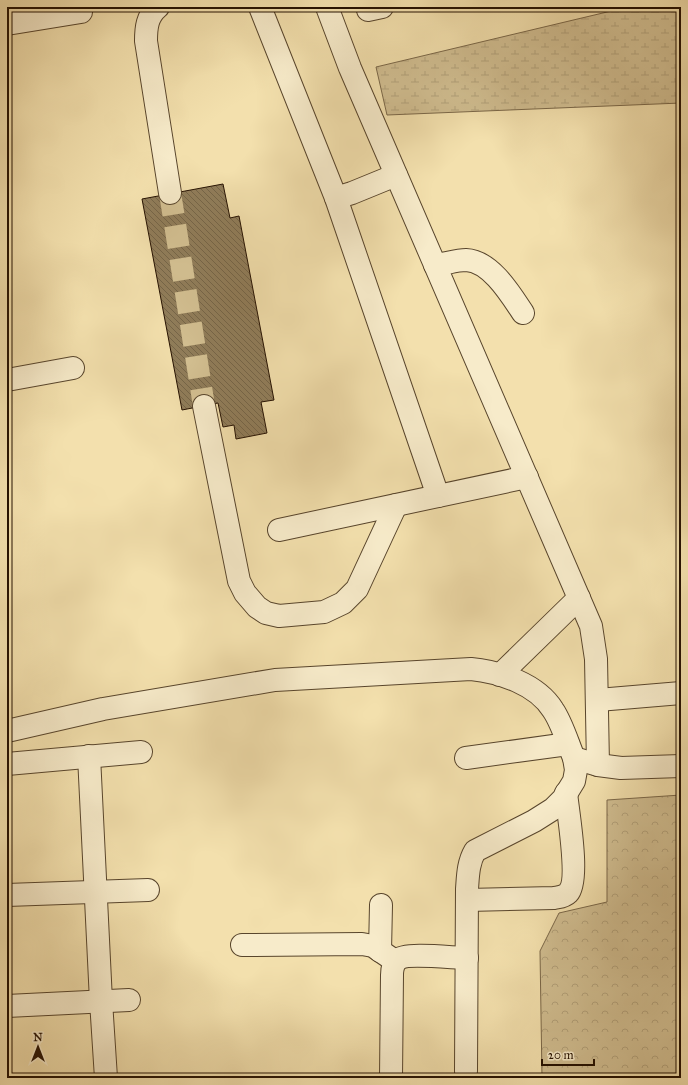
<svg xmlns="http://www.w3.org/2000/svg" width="688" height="1085" font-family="'IM FELL Great Primer',serif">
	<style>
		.forest { fill: url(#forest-crowns); stroke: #7a6748 }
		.wetland { fill: url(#wetland-marsh); stroke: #7a6748 }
		.building { fill: url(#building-back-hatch); stroke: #251101 }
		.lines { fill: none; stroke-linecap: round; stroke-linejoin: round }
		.minor-tunnel { stroke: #d4c193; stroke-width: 22; stroke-dasharray: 22 11; stroke-linecap: butt }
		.minor-casing { stroke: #58452c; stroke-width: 24 }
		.minor { stroke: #f7ebca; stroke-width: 22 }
	</style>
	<defs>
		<pattern id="forest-crowns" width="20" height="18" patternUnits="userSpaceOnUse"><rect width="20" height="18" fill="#d0bd90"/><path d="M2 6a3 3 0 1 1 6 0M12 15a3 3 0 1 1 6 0" fill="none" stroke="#b2a17a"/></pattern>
		<pattern id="wetland-marsh" width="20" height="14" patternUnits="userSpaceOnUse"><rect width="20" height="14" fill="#d0bd90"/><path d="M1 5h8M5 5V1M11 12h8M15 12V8" fill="none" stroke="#b2a17a"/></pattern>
		<pattern id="building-back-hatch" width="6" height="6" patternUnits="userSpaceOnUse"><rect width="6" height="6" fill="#907d5a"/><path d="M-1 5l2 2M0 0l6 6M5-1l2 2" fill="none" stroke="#756548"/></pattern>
	</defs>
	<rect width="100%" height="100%" fill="#f3e0ad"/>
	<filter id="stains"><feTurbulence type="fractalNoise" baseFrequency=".005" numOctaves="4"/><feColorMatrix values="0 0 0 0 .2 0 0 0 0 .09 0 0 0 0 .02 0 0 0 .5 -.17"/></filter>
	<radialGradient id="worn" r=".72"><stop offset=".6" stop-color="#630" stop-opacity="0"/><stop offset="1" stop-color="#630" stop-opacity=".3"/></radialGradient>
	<polygon class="forest" points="681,795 681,1078 542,1078 540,951 559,913 607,902 607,800"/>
	<polygon class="wetland" points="628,7 681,7 681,103 387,115 376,67"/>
	<polygon class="building" points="223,184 230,218 239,216 274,400 261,402 267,433 236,439 234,425 223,427 218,403 182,410 142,199"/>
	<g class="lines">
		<polyline class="minor-tunnel" points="170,193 204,406"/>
		<g class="minor-casing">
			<g id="minor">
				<path d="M158,7C147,16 146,28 146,41L170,193"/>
				<polyline points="260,7 336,198"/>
				<polyline points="327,7 350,68 591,626 596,659 598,765"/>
				<polyline points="368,10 382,7"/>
				<polyline points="7,24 81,12"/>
				<polyline points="396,175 352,193 336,198 438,496"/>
				<path d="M435,265C445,264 456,260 466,260C491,261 511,295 523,313"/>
				<polyline points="7,380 73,368"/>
				<polyline points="204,406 239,581 245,593 257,607 266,613 279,616 324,612 343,603 357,589 396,505"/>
				<polyline points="279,530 527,477"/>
				<polyline points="500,675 579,598"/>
				<polyline points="598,700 681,693"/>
				<path d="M7,731L103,709L275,680L471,669C500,672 537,684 553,710C562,723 568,744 574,758L598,765L621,768L681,766"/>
				<polyline points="89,756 101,1001 106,1078"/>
				<polyline points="466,758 568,744"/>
				<polyline points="7,764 141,752"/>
				<polyline points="7,895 148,890"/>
				<path d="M467,900L554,898C559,897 564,897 568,893C580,881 568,812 566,793"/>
				<polyline points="242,945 362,944 373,946 395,961"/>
				<polyline points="380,951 381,905"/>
				<polyline points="7,1006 129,1000"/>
				<path d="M466,1071L467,889C468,876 468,863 475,851L534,821L553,809L563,799L574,781L576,770L574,758"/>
				<path d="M391,1078L392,975C392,969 393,964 397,960C406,952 453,958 467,958"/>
			</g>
		</g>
		<use href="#minor" class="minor"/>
	</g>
	<rect width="688" height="1085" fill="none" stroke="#f3e0ad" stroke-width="24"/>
	<rect x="8" y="8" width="672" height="1069" fill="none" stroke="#251101" stroke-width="2"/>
	<rect x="12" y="12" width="664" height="1061" fill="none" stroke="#251101"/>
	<g transform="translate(38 1047)" stroke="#f7ebca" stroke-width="3" paint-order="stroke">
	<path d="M0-3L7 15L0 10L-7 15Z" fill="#251101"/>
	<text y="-6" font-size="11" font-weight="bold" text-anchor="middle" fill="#251101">N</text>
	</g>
	<path d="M542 1059v6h52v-6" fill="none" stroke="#251101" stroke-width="2"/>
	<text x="548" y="1059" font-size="12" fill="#251101" stroke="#f7ebca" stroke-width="3" paint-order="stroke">20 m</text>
	<rect width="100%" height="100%" filter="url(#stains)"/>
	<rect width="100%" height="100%" fill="url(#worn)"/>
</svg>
